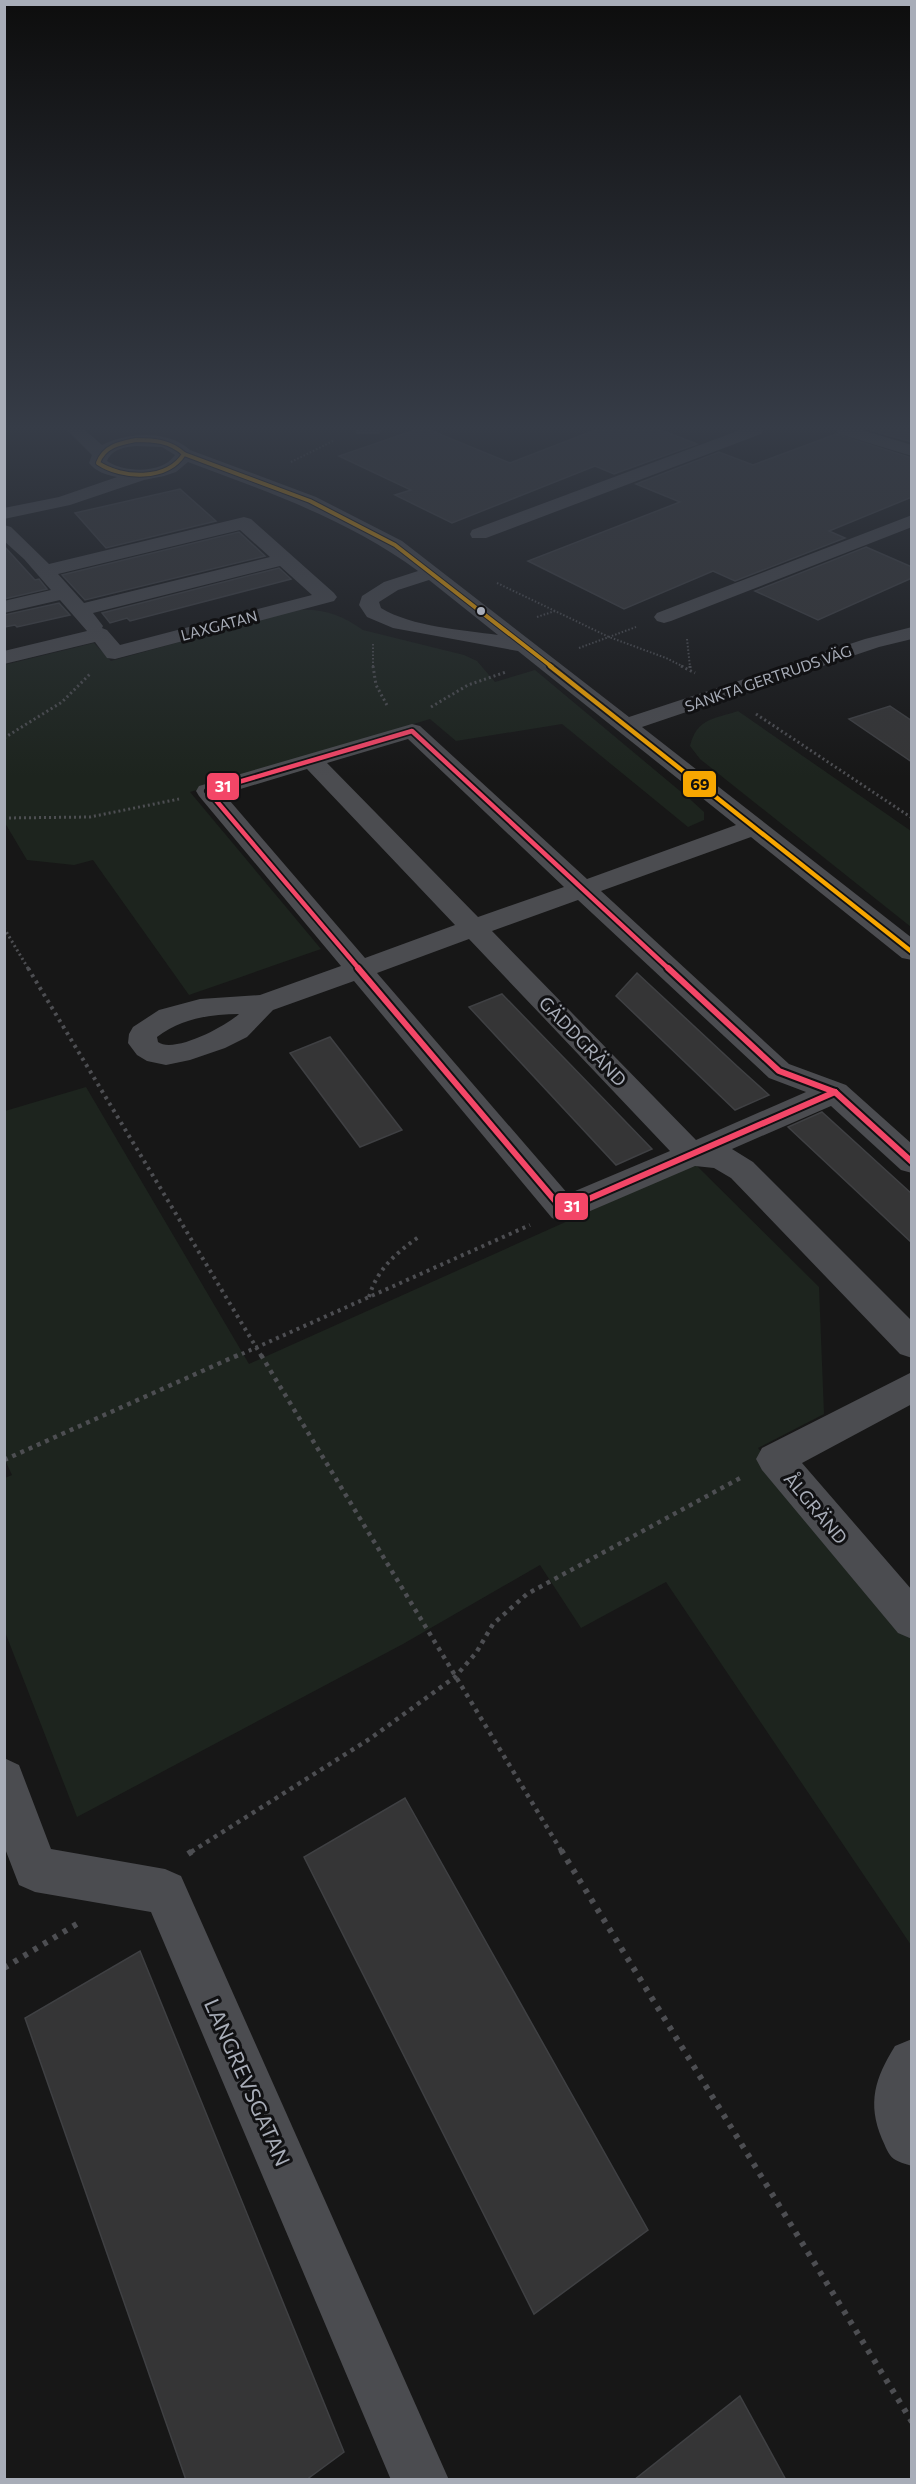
<svg xmlns="http://www.w3.org/2000/svg" width="916" height="2484" font-family="Commissioner,sans-serif">
	<style>
		.green { fill: #1d241e }
		.building { fill: #353536; stroke: #3f4043; stroke-width: 1.5 }
		.lines { fill: none; stroke-linecap: round; stroke-linejoin: round }
		.path-far4 { stroke: #4d4e52; stroke-width: 2; stroke-dasharray: 1.5 2; stroke-linecap: butt }
		.path-far3 { stroke: #4d4e52; stroke-width: 3; stroke-dasharray: 2 3; stroke-linecap: butt }
		.path-far2 { stroke: #4d4e52; stroke-width: 4; stroke-dasharray: 3 4.5; stroke-linecap: butt }
		.path-far1 { stroke: #4d4e52; stroke-width: 4.5; stroke-dasharray: 4 5; stroke-linecap: butt }
		.path { stroke: #4d4e52; stroke-width: 6; stroke-dasharray: 4.5 7; stroke-linecap: butt }
		.minor { fill: #4b4c50; fill-rule: evenodd }
		.bus-1-far1-casing { stroke: #111113; stroke-width: 6 }
		.bus-1-casing { stroke: #111113; stroke-width: 8 }
		.bus-2-far1-casing { stroke: #111113; stroke-width: 8 }
		.bus-2-casing { stroke: #111113; stroke-width: 10 }
		.bus-1-far1 { stroke: #f7a600; stroke-width: 4 }
		.bus-1 { stroke: #f7a600; stroke-width: 4.5 }
		.bus-2-far1 { stroke: #f34667; stroke-width: 4.5 }
		.bus-2 { stroke: #f34667; stroke-width: 6 }
		.bus-dot { fill: #a8adb8; stroke: #111113; stroke-width: 2 }
		.labels { text-anchor: middle; dominant-baseline: central; stroke-width: 6; stroke-linejoin: round; paint-order: stroke }
		.far-street-label { font-size: 15px; fill: #a8adb8; stroke: #111113 }
		.street-label { font-size: 18px; fill: #a8adb8; stroke: #111113 }
		.near-street-label { font-size: 21px; fill: #a8adb8; stroke: #111113 }
		.line-badge { stroke: #111113; stroke-width: 2 }
		.badge-label { font-size: 16px; text-anchor: middle; font-weight: bold; fill: #fff }
		.pale-badge-label { font-size: 16px; text-anchor: middle; font-weight: bold; fill: #111 }
	</style>
	<rect width="100%" height="100%" fill="#171717"/>
	<g class="green">
		<path d="M295,610C322,608 341,614 363,630L464,655L477,661L495,682L535,670L692,801L704,812V820L688,827L562,724L456,741L430,719L190,792L321,949L189,995L93,860L74,865L27,860L5,823L4,665L94,643L111,661Z"/>
		<path d="M738,711L911,831V927L700,759L690,746C697,718 714,719 738,711Z"/>
		<polygon points="86,1087 249,1364 695,1164 819,1287 824,1414 758,1448 911,1629 911,1945 666,1582 581,1628 540,1565 403,1644 77,1817 5,1632 5,1478 12,1475 4,1458 5,1111"/>
	</g>
	<g class="building">
		<polygon points="415,430 430,430 510,463 595,430 661,430 697,444 614,474 595,466 452,523 395,495 411,490 339,456"/>
		<polygon points="869,430 912,430 912,442"/>
		<polygon points="836,434 912,458 912,497 829,531 845,538 735,581 713,571 624,609 528,561 680,502 636,484 719,452 753,465"/>
		<polygon points="180,489 216,521 106,548 75,513"/>
		<polygon points="239,532 265,556 85,600 62,575"/>
		<polygon points="4,546 35,580 39,579 47,589 4,599"/>
		<polygon points="866,547 912,567 912,578 818,620 755,591"/>
		<polygon points="279,568 291,579 130,621 127,618 110,623 102,613"/>
		<polygon points="59,603 70,615 17,627 15,625 4,627 4,615"/>
		<polygon points="890,706 912,721 912,762 849,719"/>
		<polygon points="637,973 738,1067 769,1095 735,1110 616,996"/>
		<polygon points="502,994 566,1060 652,1149 616,1165 469,1007"/>
		<polygon points="330,1037 402,1130 360,1147 290,1053"/>
		<polygon points="822,1112 912,1194 912,1243 788,1127"/>
		<polygon points="405,1798 648,2230 534,2314 304,1857"/>
		<polygon points="140,1951 344,2452 306,2480 186,2480 25,2018"/>
		<polygon points="740,2396 786,2480 634,2480"/>
	</g>
	<g class="lines">
		<g class="path-far4">
			<polyline points="291,462 335,440"/>
			<polyline points="497,583 609,637 666,658 684,667"/>
			<polyline points="537,617 555,611"/>
			<polyline points="687,639 690,667"/>
			<polyline points="373,644 373,667"/>
			<polyline points="579,648 636,627"/>
		</g>
		<g class="path-far3">
			<polyline points="373,666 376,685 388,707"/>
			<polyline points="681,666 695,673"/>
			<polyline points="690,666 690,669"/>
			<polyline points="431,707 468,685 506,672"/>
			<polyline points="756,714 912,818"/>
			<polyline points="4,738 62,702 91,673"/>
			<polyline points="4,818 90,817 179,799"/>
			<polyline points="4,928 29,970"/>
		</g>
		<g class="path-far2">
			<polyline points="28,968 262,1357"/>
			<path d="M369,1297C377,1269 397,1252 420,1236"/>
			<polyline points="235,1357 530,1225"/>
		</g>
		<g class="path-far1">
			<polyline points="261,1355 562,1852"/>
			<polyline points="4,1460 238,1355"/>
			<polyline points="191,1852 371,1738 455,1677 476,1653 493,1624 527,1594 742,1477"/>
		</g>
		<g class="path">
			<polyline points="561,1850 912,2422"/>
			<polyline points="188,1854 194,1850"/>
			<polyline points="4,1968 80,1922"/>
		</g>
		<g class="minor">
			<path d="M67,430H85L102,445C128,432 168,430 190,450L316,497L402,541L629,717L865,639L912,627V639L879,647L642,727L912,938V960L902,958L751,837L601,891L789,1064L846,1085L912,1144V1173L901,1170L831,1106L732,1149L753,1162L912,1321V1358L900,1354L731,1178L714,1168L695,1166L574,1218L563,1222L552,1218L354,981L273,1010L247,1037L225,1048L190,1060L166,1065L147,1061L137,1055L128,1043L129,1034L133,1027L159,1010L200,999L260,995L341,966L199,796L196,791L199,786L412,724L420,726L587,879L736,825L518,651L393,628L367,617L359,605L362,596L384,582L418,571C349,520 268,492 188,462L176,472L164,476L144,480L70,505L4,519V508L59,497L117,477C107,475 96,472 89,463L92,455ZM136,446L162,447L175,455C162,474 125,473 107,461C112,449 125,447 136,446ZM429,580L498,635C463,630 412,627 381,608L379,602L398,590ZM408,739L564,887L478,917L327,763ZM307,769L455,925L365,958L224,794ZM578,900L769,1078L806,1092L696,1140L492,931ZM469,939L670,1151L568,1194L377,973ZM239,1014C226,1026 174,1054 158,1042L157,1037C181,1019 209,1014 239,1014Z"/>
			<polygon points="355,430 381,430 379,434 357,434"/>
			<polygon points="740,430 763,430 761,434 486,538 472,538 470,534 472,530"/>
			<polygon points="837,430 862,430 912,445 912,456 839,434"/>
			<polygon points="912,515 912,527 671,621 664,623 657,621 654,617 657,613"/>
			<path d="M244,517L251,519L334,593L337,597L334,601L115,659L107,658L95,642L4,664V651L87,631L60,600L4,613V601L51,590L24,559L4,541V525L11,527L49,564ZM240,530L270,557L84,603L58,574ZM280,566L312,595L120,645L107,630L102,628L103,626L93,613Z"/>
			<polygon points="912,1372 912,1404 802,1463 912,1590 912,1639 898,1633 762,1470 756,1459 762,1448"/>
			<polygon points="4,1758 19,1765 51,1849 165,1869 181,1876 449,2480 391,2480 151,1912 35,1892 19,1885 4,1846"/>
			<path d="M912,2039V2166C906,2164 898,2162 894,2159C888,2155 885,2145 882,2139C867,2103 875,2078 895,2046Z"/>
		</g>
		<g class="bus-1-far1-casing">
			<g id="bus-1-far1">
				<path d="M136,440C154,440 170,441 184,454C167,481 122,479 98,463C104,446 120,443 136,440Z"/>
				<polyline points="184,454 310,501 395,545 552,667"/>
			</g>
		</g>
		<g class="bus-1-casing">
			<polyline id="bus-1" points="550,666 912,952"/>
		</g>
		<g class="bus-2-far1-casing">
			<polyline id="bus-2-far1" points="360,970 208,791 412,731 670,970"/>
		</g>
		<g class="bus-2-casing">
			<g id="bus-2">
				<polyline points="358,968 563,1210 835,1092"/>
				<polyline points="668,968 779,1071 835,1092"/>
				<polyline points="835,1092 912,1162"/>
			</g>
		</g>
		<use href="#bus-1-far1" class="bus-1-far1"/>
		<use href="#bus-1" class="bus-1"/>
		<use href="#bus-2-far1" class="bus-2-far1"/>
		<use href="#bus-2" class="bus-2"/>
	</g>
	<linearGradient id="sky" x2="0" y2="1"><stop stop-color="#0d0d0d"/><stop offset="0.55" stop-color="#363c47"/><stop offset="1" stop-color="#363c47" stop-opacity="0"/></linearGradient>
	<rect width="916" height="777" fill="url(#sky)"/>
	<circle class="bus-dot" cx="481" cy="611" r="5"/>
	<g class="labels">
		<g class="far-street-label">
			<text transform="translate(219 625) rotate(-15)">LAXGATAN</text>
			<text transform="translate(768 678) rotate(-19)">SANKTA GERTRUDS VÄG</text>
		</g>
		<g class="street-label">
			<text transform="translate(583 1041) rotate(46)">GÄDDGRÄND</text>
			<text transform="translate(816 1508) rotate(50)">ÅLGRÄND</text>
		</g>
		<g class="near-street-label">
			<text transform="translate(248 2082) rotate(66)">LANGREVSGATAN</text>
		</g>
	</g>
	<g class="line-badge">
		<rect x="682" y="770" width="35" height="28" rx="6" fill="#f7a600"/>
		<rect x="206" y="772" width="34" height="29" rx="6" fill="#f34667"/>
		<rect x="554" y="1192" width="35" height="29" rx="6" fill="#f34667"/>
	</g>
	<g class="badge-label">
		<text x="223" y="792">31</text>
		<text x="572" y="1212">31</text>
	</g>
	<g class="pale-badge-label">
		<text x="700" y="790">69</text>
	</g>
	<rect width="916" height="2484" fill="none" stroke="#a8adb8" stroke-width="12"/>
</svg>
